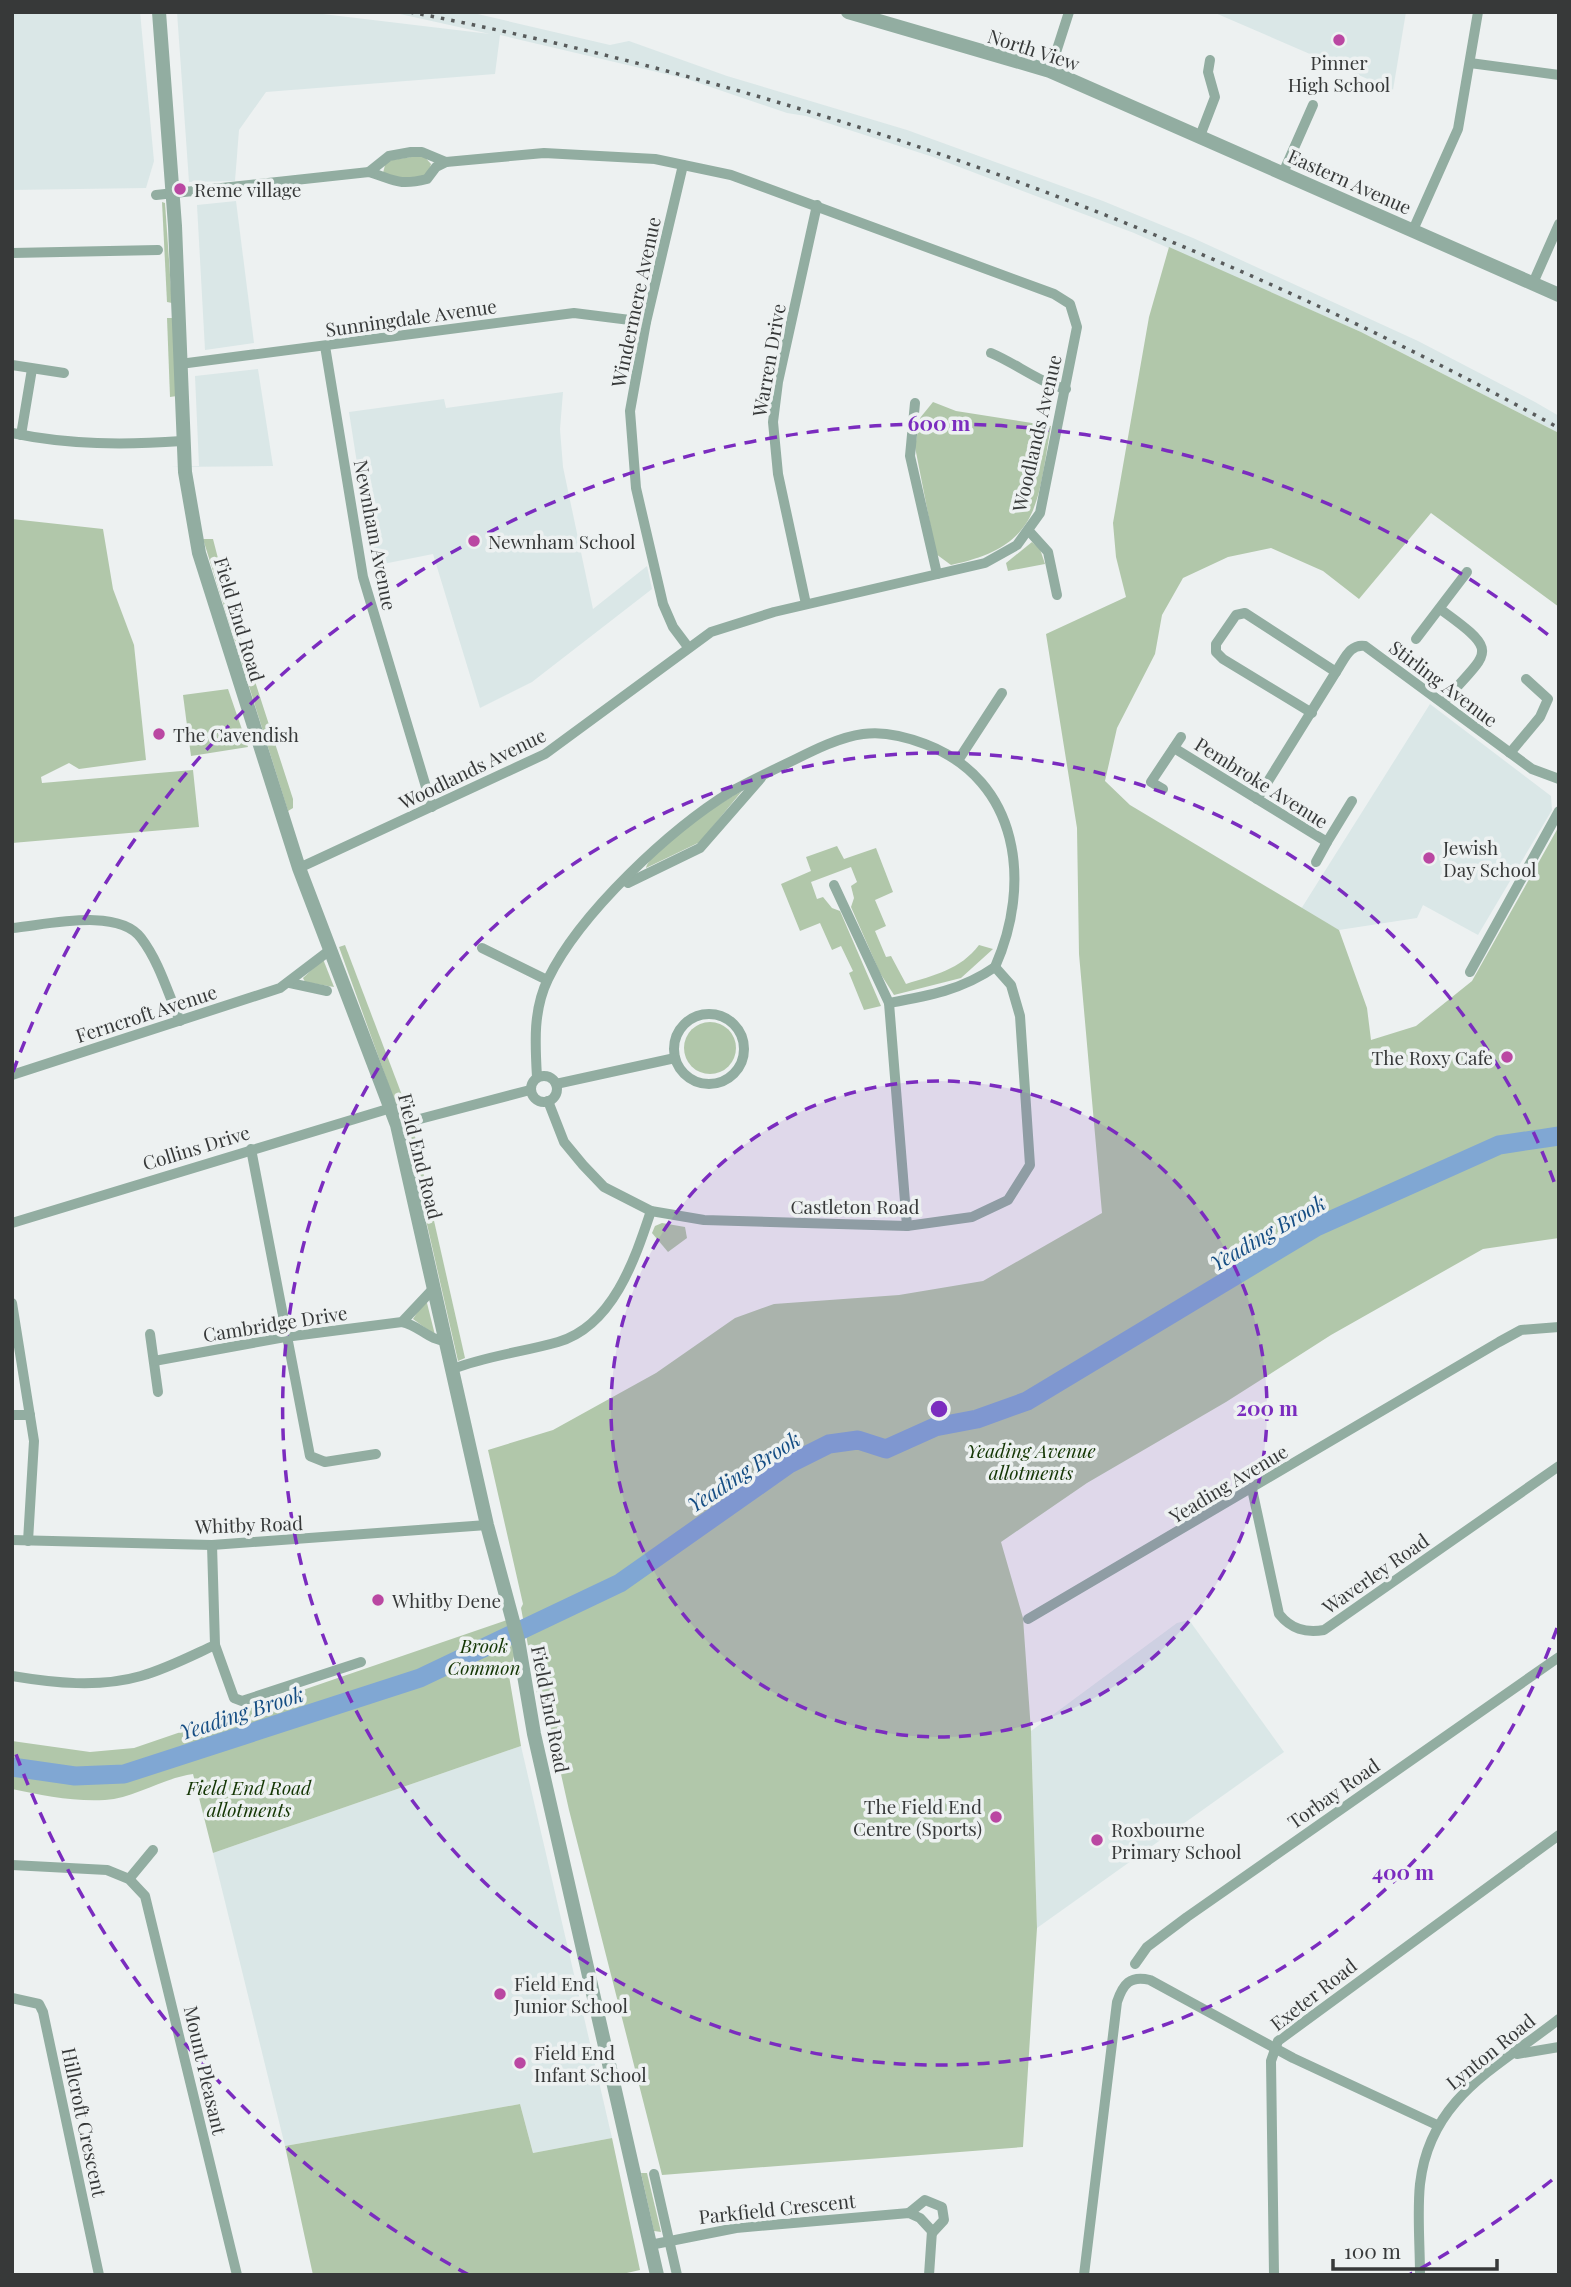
<svg xmlns="http://www.w3.org/2000/svg" width="1571" height="2287" font-family="'Playfair Display',serif">
	<style>
		.built { fill: #dae7e7 }
		.green { fill: #b1c7aa }
		.lines { fill: none; stroke-linecap: round; stroke-linejoin: round }
		.river { stroke: #80a7d3; stroke-width: 19 }
		.minor { stroke: #92ada1; stroke-width: 10 }
		.tertiary { stroke: #92ada1; stroke-width: 14 }
		.rail { stroke: #585b5b; stroke-width: 3.5; stroke-dasharray: 3.5 7; stroke-linecap: butt }
		.ring { fill: none; stroke: #7b2cbf; stroke-width: 3.5; stroke-dasharray: 12 9 }
		.poi-dot { fill: #ba47a2; stroke: #edf1f1; stroke-width: 2.5 }
		.labels { text-anchor: middle; dominant-baseline: central; stroke-width: 7; stroke-linejoin: round; paint-order: stroke }
		.street-label { font-size: 19px; fill: #373939; stroke: #edf1f1 }
		.poi-label { font-size: 19px; fill: #373939; stroke: #edf1f1; text-anchor: start }
		.park-label { font-size: 19px; font-style: italic; fill: #143604; stroke: #edf1f1 }
		.water-label { font-size: 21px; font-style: italic; fill: #154d83; stroke: #edf1f1 }
		.centre { fill: #7b2cbf; stroke: #edf1f1; stroke-width: 3.5 }
		.ring-label { font-size: 21px; text-anchor: middle; font-weight: bold; fill: #7b2cbf; stroke: #edf1f1; stroke-width: 7; stroke-linejoin: round; paint-order: stroke }
	</style>
	<rect width="100%" height="100%" fill="#edf1f1"/>
	<g class="built">
		<polygon points="12,12 140,12 154,161 146,188 12,190"/>
		<polygon points="177,12 306,12 490,34 391,12 469,12 610,45 629,41 727,76 907,130 1103,201 1193,238 1418,341 1535,402 1559,416 1559,433 1361,332 1134,233 933,157 806,116 787,113 687,79 500,35 495,74 266,92 239,130 235,181 189,182"/>
		<polygon points="1213,12 1406,12 1393,90 1236,22"/>
		<polygon points="236,201 254,343 205,350 197,205"/>
		<polygon points="258,369 273,466 168,467 199,466 195,376"/>
		<polygon points="563,392 560,429 563,467 593,609 647,566 652,589 532,682 480,708 433,554 373,566 349,412 444,399 446,408"/>
		<polygon points="1430,704 1551,796 1552,810 1478,935 1423,905 1417,918 1339,930 1301,909"/>
		<polygon points="1189,1620 1284,1752 1037,1928 1031,1731 1177,1623"/>
		<polygon points="521,1746 612,2138 533,2153 520,2104 285,2146 213,1853"/>
	</g>
	<g class="green">
		<polygon points="423,155 431,164 427,176 396,179 383,173 386,161"/>
		<polygon points="162,202 165,203 172,303 167,302"/>
		<polygon points="1169,247 1361,332 1559,433 1559,607 1431,513 1359,599 1323,571 1271,548 1228,557 1183,578 1162,615 1155,654 1117,728 1105,781 1130,805 1339,930 1367,1008 1371,1040 1416,1026 1472,981 1559,826 1559,1238 1483,1249 1331,1335 1226,1402 1087,1483 1001,1542 1023,1618 1031,1731 1037,1928 1023,2147 662,2175 569,1810 544,1698 538,1699 521,1608 523,1604 488,1450 553,1430 656,1373 735,1318 774,1304 899,1295 983,1281 1102,1213 1079,954 1077,828 1046,634 1126,597 1116,557 1113,523 1149,317"/>
		<polygon points="167,318 173,318 177,396 170,397"/>
		<path d="M933,402L956,411L1051,426C1037,504 1041,546 951,565L936,554L915,447L920,418Z"/>
		<polygon points="12,519 103,529 113,589 134,645 146,760 79,769 69,763 41,777 42,783 193,770 199,827 12,843"/>
		<polygon points="203,539 213,539 229,601 293,799 293,808 288,811"/>
		<polygon points="1032,542 1040,549 1045,564 1008,571 1006,563"/>
		<polygon points="228,689 248,747 191,756 183,695"/>
		<path d="M742,791L700,842L646,868C649,850 723,800 742,791Z"/>
		<path d="M837,846L844,859L876,848L893,892L875,900L886,926L875,931L886,957L891,956L906,984C934,975 960,970 979,945L993,949L961,978L894,995L880,973L851,907L854,898L851,886L857,882L851,867L811,882L817,899L823,897L832,908L840,911L881,1006L864,1010L849,973L853,971L841,946L832,950L820,923L800,931L781,884L811,871L806,857Z"/>
		<polygon points="345,945 408,1111 399,1114 339,947"/>
		<polygon points="323,959 334,987 305,982 303,978"/>
		<circle cx="710" cy="1048" r="26"/>
		<polygon points="414,1132 465,1358 458,1361 407,1136"/>
		<polygon points="662,1223 685,1227 687,1238 668,1252 652,1233 655,1226"/>
		<polygon points="426,1299 435,1335 413,1319"/>
		<path d="M513,1618L518,1640L509,1676L521,1746L213,1853L193,1774C163,1778 135,1798 105,1800C74,1802 41,1795 12,1789V1741L90,1752L134,1748Z"/>
		<polygon points="520,2104 533,2153 612,2138 640,2270 618,2275 313,2275 285,2146"/>
		<polygon points="641,2173 647,2173 661,2232 654,2231"/>
	</g>
	<g class="lines">
		<polyline class="river" points="12,1767 75,1776 124,1774 420,1678 620,1583 789,1464 829,1444 858,1440 886,1449 935,1427 977,1419 1027,1401 1316,1227 1499,1145 1559,1136"/>
		<g class="minor">
			<polyline points="1470,63 1559,75"/>
			<polyline points="1050,71 1069,12"/>
			<polyline points="1200,136 1215,97 1208,72 1210,60"/>
			<polyline points="683,165 646,322 630,411 636,488 663,604 673,627 688,647"/>
			<polyline points="1283,173 1313,105"/>
			<path d="M156,195L369,172C395,180 398,186 427,179L436,167L446,162"/>
			<polyline points="1413,230 1458,129 1478,12"/>
			<polyline points="12,253 158,250"/>
			<polyline points="1533,283 1559,224"/>
			<polyline points="325,346 363,577 432,807"/>
			<path d="M991,353C1017,364 1038,382 1066,389"/>
			<polyline points="180,364 574,313 646,322"/>
			<polyline points="12,365 64,373"/>
			<polyline points="915,403 910,456 937,574"/>
			<path d="M12,433C69,445 125,445 182,441"/>
			<polyline points="21,435 32,369"/>
			<polyline points="1029,531 1048,552 1057,595"/>
			<polyline points="806,604 778,474 773,422 778,382 817,205"/>
			<path d="M1440,609C1504,655 1487,650 1443,703"/>
			<polyline points="1416,639 1467,572"/>
			<polyline points="1312,713 1223,659 1216,652 1216,644 1236,615 1245,613 1336,672"/>
			<polyline points="1174,748 1327,842 1352,801"/>
			<polyline points="1510,753 1540,717 1548,699 1526,679"/>
			<polyline points="959,759 1002,693"/>
			<polyline points="1163,789 1151,782 1181,737"/>
			<path d="M1257,799L1339,667C1346,656 1351,644 1365,646L1532,769L1559,779"/>
			<polyline points="1316,862 1327,842"/>
			<polyline points="299,868 545,754 711,632 774,612 985,563 1017,545 1040,513 1077,327 1070,304 1054,294 731,175 655,159 544,153 446,162 422,152 411,152 389,156 369,172"/>
			<polyline points="628,883 700,848 761,778"/>
			<path d="M834,885L889,1003C928,996 962,990 995,967"/>
			<path d="M12,928C46,925 118,907 141,938C160,963 168,994 180,1021"/>
			<polyline points="482,948 547,980"/>
			<polyline points="1470,972 1559,811"/>
			<polyline points="290,983 327,991"/>
			<polyline points="889,1003 907,1226"/>
			<circle cx="709" cy="1049" r="35"/>
			<polyline points="12,1075 280,988 330,950"/>
			<circle cx="544" cy="1089" r="13"/>
			<path d="M537,1077C535,1043 533,1010 548,979C580,913 670,829 732,791C752,780 773,770 794,760C814,750 840,737 863,734C883,731 907,737 925,744C1020,780 1032,884 995,967"/>
			<polyline points="556,1084 675,1058"/>
			<polyline points="548,1101 564,1142 583,1165 604,1187 651,1211 704,1220 907,1226 972,1217 1008,1200 1030,1165 1020,1016 1011,985 995,967"/>
			<polyline points="397,1125 530,1090"/>
			<polyline points="251,1149 310,1456 325,1462 376,1454"/>
			<polyline points="12,1223 391,1108"/>
			<polyline points="12,1303 34,1441 28,1541"/>
			<path d="M402,1322C419,1325 429,1341 447,1341"/>
			<polyline points="150,1334 158,1392"/>
			<polyline points="154,1361 285,1337 402,1322 434,1288"/>
			<path d="M453,1369C486,1356 523,1352 558,1342C613,1326 635,1259 651,1211"/>
			<polyline points="12,1415 30,1415"/>
			<path d="M1252,1489L1279,1614C1291,1629 1305,1633 1324,1630L1559,1466"/>
			<polyline points="12,1540 212,1545 487,1525"/>
			<polyline points="1028,1619 1499,1342 1521,1330 1559,1327"/>
			<polyline points="215,1645 234,1698 242,1701 361,1662"/>
			<path d="M12,1676C54,1683 99,1688 141,1676C166,1669 191,1656 215,1645L212,1545"/>
			<polyline points="12,1865 107,1870 129,1879 145,1896 237,2275"/>
			<polyline points="129,1879 153,1850"/>
			<polyline points="1135,1964 1147,1947 1187,1917 1559,1657"/>
			<polyline points="12,1998 39,2004 43,2012 99,2275"/>
			<polyline points="1517,2054 1559,2047"/>
			<polyline points="654,2174 677,2275"/>
			<polyline points="909,2213 925,2200 942,2207 944,2220 932,2233"/>
			<polyline points="650,2245 736,2228 909,2213 920,2218 932,2231 929,2275"/>
			<path d="M1084,2275L1117,2002C1123,1984 1130,1975 1150,1980L1293,2058L1437,2125"/>
			<polyline points="1274,2275 1271,2061 1278,2041 1559,1835"/>
			<path d="M1420,2275C1420,2245 1417,2213 1420,2184C1430,2097 1497,2068 1559,2019"/>
		</g>
		<g class="tertiary">
			<polyline points="159,12 175,226 185,472 199,553 299,868 397,1125 487,1525 518,1640 534,1734 657,2275"/>
			<polyline points="848,12 1050,71 1559,295"/>
		</g>
		<path class="rail" d="M410,12C807,89 1204,232 1559,428"/>
	</g>
	<circle cx="939" cy="1409" r="328" fill="#7b2cbf" fill-opacity=".12"/>
	<g class="ring">
		<circle cx="939" cy="1409" r="328"/>
		<path d="M1557 1628A656 656 0 1 1 1557 1190"/>
		<path d="M1552 2180A985 985 0 0 1 1409 2275M469 2275A985 985 0 0 1 13 1746M13 1072A985 985 0 0 1 1552 638"/>
	</g>
	<g class="poi-dot">
		<circle cx="1339" cy="40" r="7"/>
		<circle cx="180" cy="189" r="7"/>
		<circle cx="474" cy="541" r="7"/>
		<circle cx="159" cy="734" r="7"/>
		<circle cx="1429" cy="858" r="7"/>
		<circle cx="1507" cy="1057" r="7"/>
		<circle cx="378" cy="1600" r="7"/>
		<circle cx="996" cy="1817" r="7"/>
		<circle cx="1097" cy="1840" r="7"/>
		<circle cx="500" cy="1994" r="7"/>
		<circle cx="520" cy="2063" r="7"/>
	</g>
	<g class="labels">
		<g class="street-label">
			<text transform="translate(1034 49) rotate(18)">North View</text>
			<text transform="translate(1350 181) rotate(24)">Eastern Avenue</text>
			<text transform="translate(635 302) rotate(-78)">Windermere Avenue</text>
			<text transform="translate(411 317) rotate(-8)">Sunningdale Avenue</text>
			<text transform="translate(768 360) rotate(-80)">Warren Drive</text>
			<text transform="translate(1036 433) rotate(-77)">Woodlands Avenue</text>
			<text transform="translate(376 535) rotate(79)">Newnham Avenue</text>
			<text transform="translate(240 619) rotate(73)">Field End Road</text>
			<text transform="translate(1444 683) rotate(37)">Stirling Avenue</text>
			<text transform="translate(472 768) rotate(-26)">Woodlands Avenue</text>
			<text transform="translate(1262 782) rotate(32)">Pembroke Avenue</text>
			<text transform="translate(146 1013) rotate(-18)">Ferncroft Avenue</text>
			<text transform="translate(196 1147) rotate(-17)">Collins Drive</text>
			<text transform="translate(421 1156) rotate(76)">Field End Road</text>
			<text x="855" y="1206">Castleton Road</text>
			<text transform="translate(275 1323) rotate(-9)">Cambridge Drive</text>
			<text transform="translate(1228 1483) rotate(-31)">Yeading Avenue</text>
			<text transform="translate(249 1524) rotate(-2)">Whitby Road</text>
			<text transform="translate(1375 1573) rotate(-35)">Waverley Road</text>
			<text transform="translate(551 1709) rotate(79)">Field End Road</text>
			<text transform="translate(1333 1793) rotate(-35)">Torbay Road</text>
			<text transform="translate(1313 1994) rotate(-38)">Exeter Road</text>
			<text transform="translate(1490 2051) rotate(-39)">Lynton Road</text>
			<text transform="translate(206 2070) rotate(77)">Mount Pleasant</text>
			<text transform="translate(85 2122) rotate(78)">Hillcroft Crescent</text>
			<text transform="translate(777 2208) rotate(-6)">Parkfield Crescent</text>
		</g>
		<g class="poi-label">
			<text x="1339" y="62" text-anchor="middle">Pinner<tspan x="1339" dy="22">High School</tspan></text>
			<text x="194" y="189">Reme village</text>
			<text x="488" y="541">Newnham School</text>
			<text x="173" y="734">The Cavendish</text>
			<text x="1443" y="847">Jewish<tspan x="1443" dy="22">Day School</tspan></text>
			<text x="1493" y="1057" text-anchor="end">The Roxy Cafe</text>
			<text x="392" y="1600">Whitby Dene</text>
			<text x="982" y="1806" text-anchor="end">The Field End<tspan x="982" dy="22">Centre (Sports)</tspan></text>
			<text x="1111" y="1829">Roxbourne<tspan x="1111" dy="22">Primary School</tspan></text>
			<text x="514" y="1983">Field End<tspan x="514" dy="22">Junior School</tspan></text>
			<text x="534" y="2052">Field End<tspan x="534" dy="22">Infant School</tspan></text>
		</g>
		<g class="park-label">
			<text x="1031" y="1450">Yeading Avenue<tspan x="1031" dy="22">allotments</tspan></text>
			<text x="484" y="1645">Brook<tspan x="484" dy="22">Common</tspan></text>
			<text x="249" y="1787">Field End Road<tspan x="249" dy="22">allotments</tspan></text>
		</g>
		<g class="water-label">
			<text transform="translate(1267 1232) rotate(-30)">Yeading Brook</text>
			<text transform="translate(743 1471) rotate(-33)">Yeading Brook</text>
			<text transform="translate(241 1712) rotate(-18)">Yeading Brook</text>
		</g>
	</g>
	<circle cx="939" cy="1409" r="10" class="centre"/>
	<g class="ring-label">
		<text x="939" y="431">600 m</text>
		<text x="1267" y="1416">200 m</text>
		<text x="1403" y="1880">400 m</text>
	</g>
	<rect width="1571" height="2287" fill="none" stroke="#373939" stroke-width="28"/>
	<path d="M1333 2259v10h164v-10" fill="none" stroke="#373939" stroke-width="3.5"/>
	<text x="1344" y="2259" font-size="21" fill="#373939" stroke="#edf1f1" stroke-width="5" paint-order="stroke">100 m</text>
</svg>
